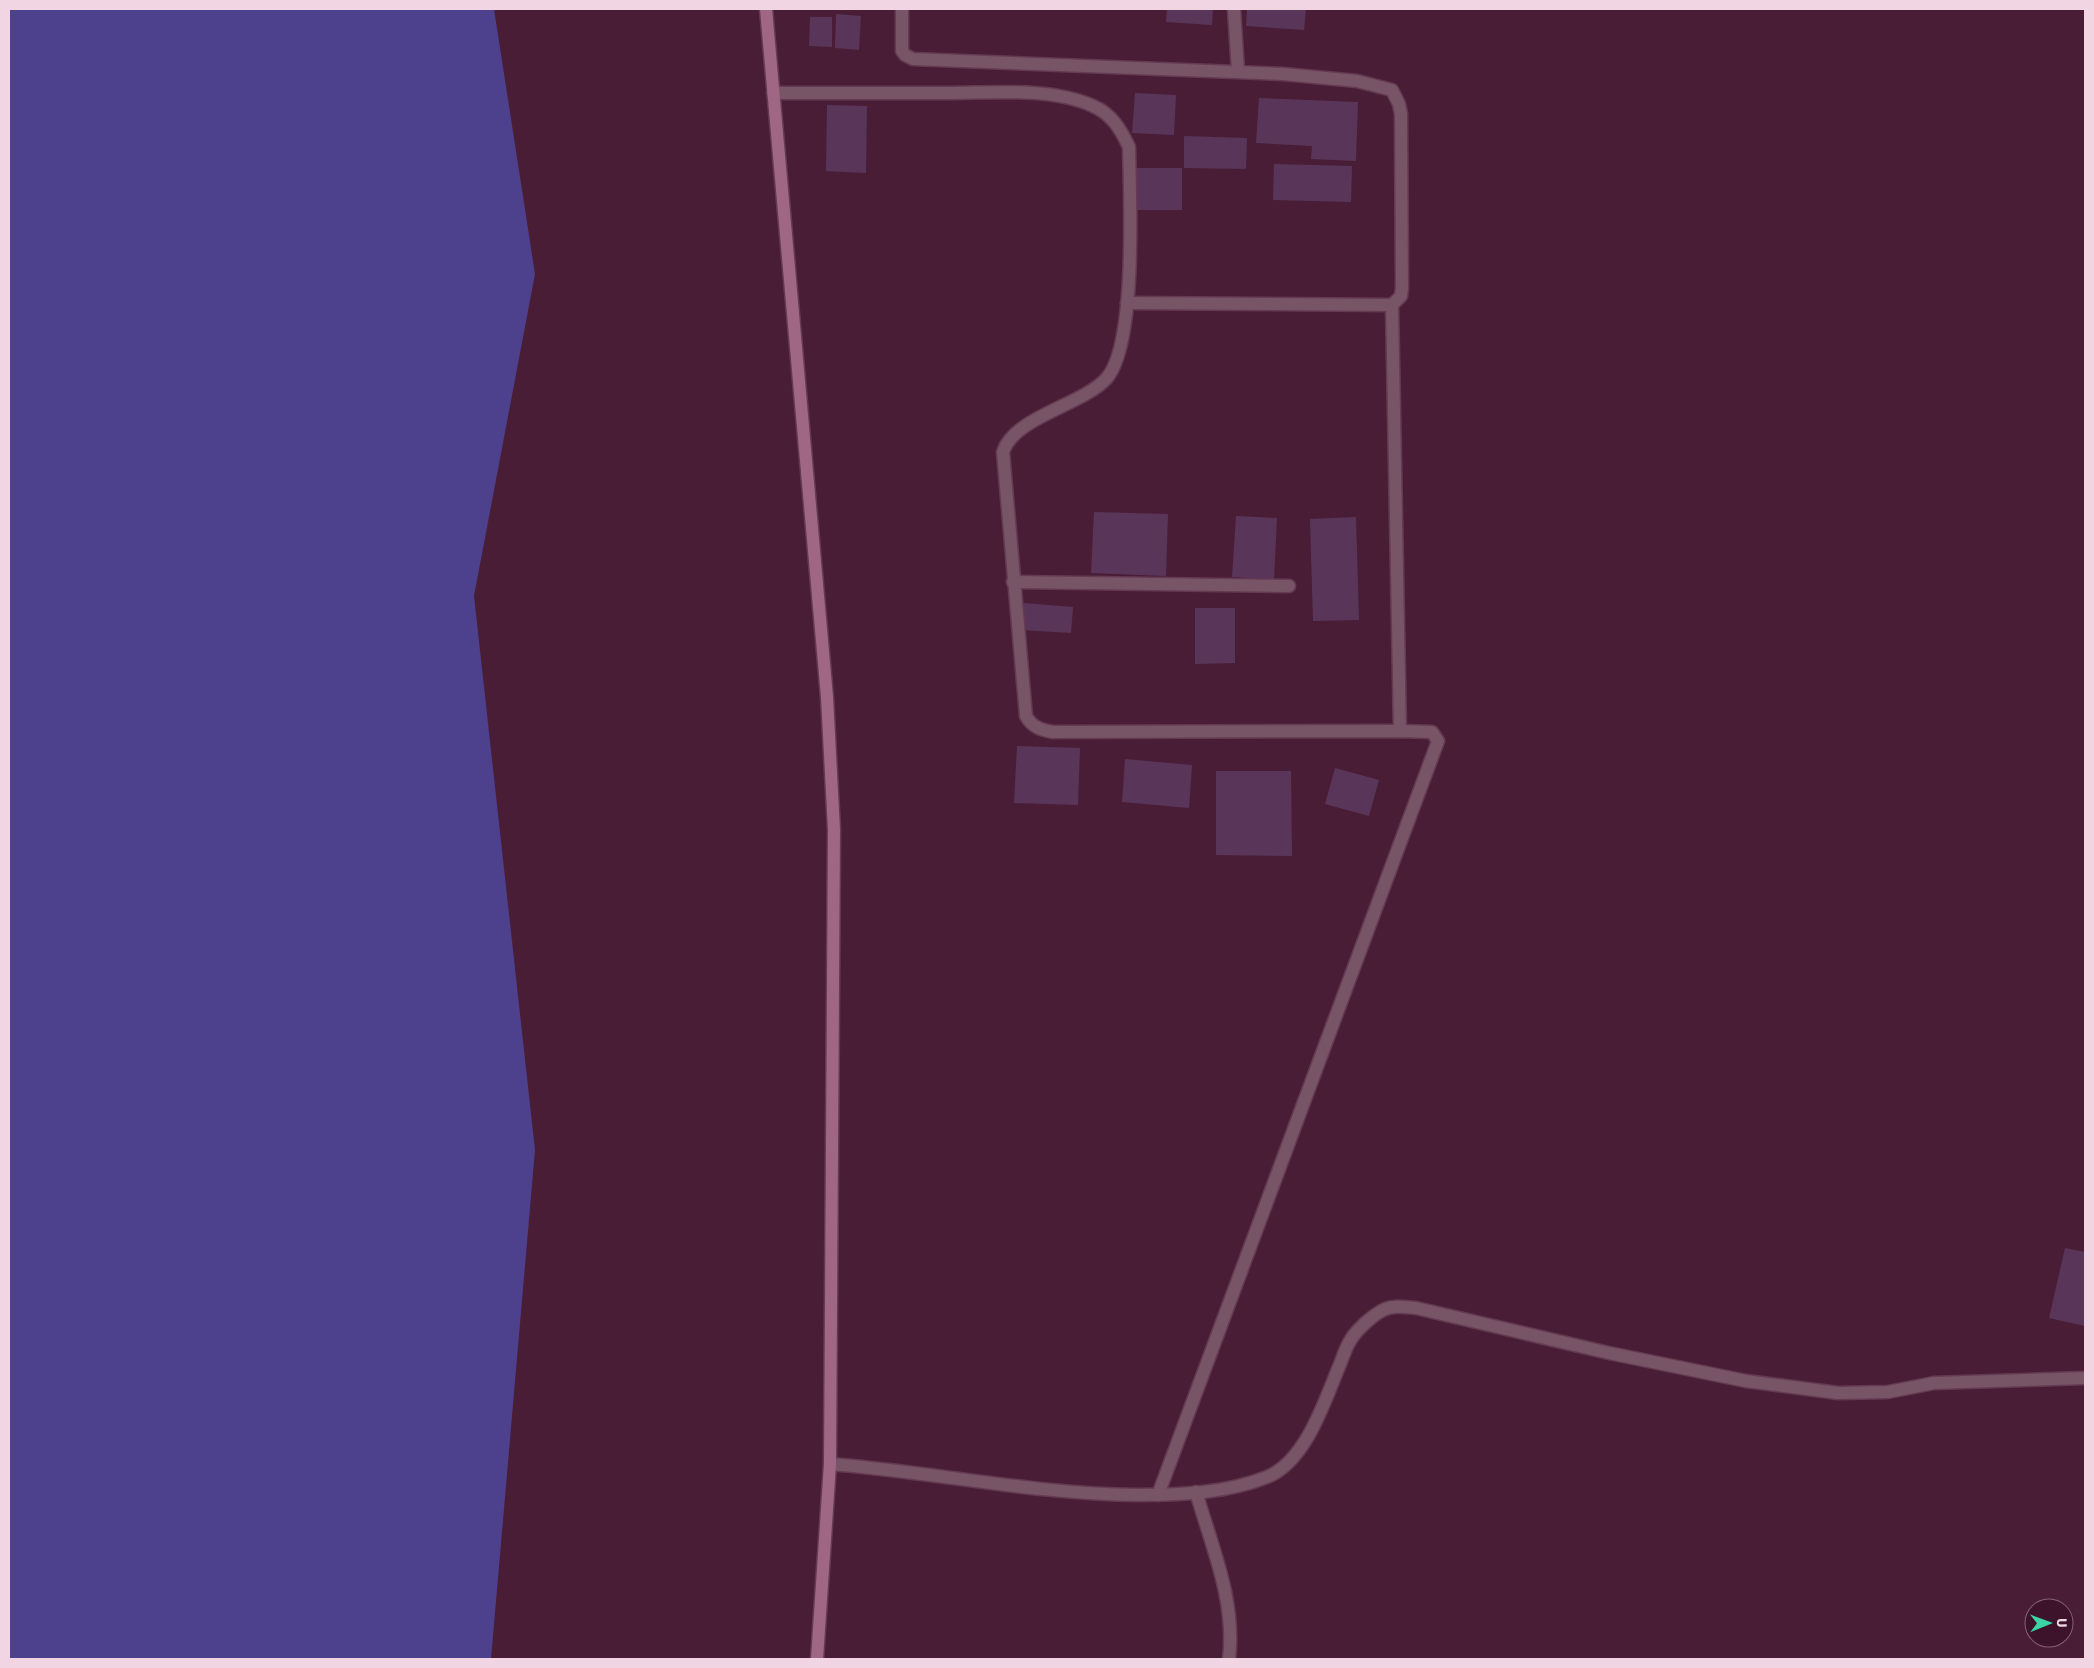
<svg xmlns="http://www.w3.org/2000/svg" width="2094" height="1668" font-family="Signika,sans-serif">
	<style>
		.water { fill: #4d418d }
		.building { fill: #593659 }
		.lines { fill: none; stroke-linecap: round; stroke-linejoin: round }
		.minor-casing { stroke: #643a52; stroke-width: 15 }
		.secondary-casing { stroke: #643a52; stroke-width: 15 }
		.minor { stroke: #775466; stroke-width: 12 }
		.secondary { stroke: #9f6784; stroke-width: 12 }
	</style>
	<rect width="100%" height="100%" fill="#491d36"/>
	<polygon class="water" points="9,9 494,9 535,274 474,596 535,1150 491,1659 9,1659"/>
	<g class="building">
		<polygon points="1167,9 1213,9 1212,25 1166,22"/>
		<polygon points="1247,9 1306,9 1304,30 1246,26"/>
		<polygon points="836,14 861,16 859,50 835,48"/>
		<polygon points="810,17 832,17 832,47 809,46"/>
		<polygon points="1135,93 1176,95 1174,135 1132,133"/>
		<polygon points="1259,98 1358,102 1356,161 1311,159 1312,146 1256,143"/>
		<polygon points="827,105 867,106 866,173 826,171"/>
		<polygon points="1184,136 1247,138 1246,169 1184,168"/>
		<polygon points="1274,164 1352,166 1351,202 1273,200"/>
		<polygon points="1136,168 1182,168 1182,210 1137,210"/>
		<polygon points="1094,512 1168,514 1166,576 1091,573"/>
		<polygon points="1236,516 1277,518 1274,580 1232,577"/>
		<polygon points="1356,517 1359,620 1313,621 1310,519"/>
		<polygon points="1024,603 1073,607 1071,633 1022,630"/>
		<polygon points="1195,608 1235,608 1235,663 1195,664"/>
		<polygon points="1017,746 1080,748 1078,805 1014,803"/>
		<polygon points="1125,759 1192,765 1189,808 1122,802"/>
		<polygon points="1335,768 1379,780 1369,816 1325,804"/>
		<polygon points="1216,771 1291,771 1292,856 1216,855"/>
		<polygon points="2065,1248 2085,1252 2085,1326 2049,1318"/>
	</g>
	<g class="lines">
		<g class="minor-casing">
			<g id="minor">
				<polyline points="902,9 902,51 905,55 913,59 1283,74 1357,81 1392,90 1399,104 1401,114 1402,288 1401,296 1392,305 1127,303"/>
				<polyline points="1234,9 1238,71"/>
				<path d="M773,93C831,93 889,93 947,93C992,93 1052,87 1093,106C1112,114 1121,130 1129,147C1130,196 1137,346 1106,379C1082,405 1014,417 1003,452L1026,716C1032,727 1041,730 1053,732L1400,731L1432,732L1438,741L1158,1495"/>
				<polyline points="1392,305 1400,731"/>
				<polyline points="1013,582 1289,586"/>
				<path d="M830,1464C933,1472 1034,1494 1137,1495C1181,1495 1227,1493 1267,1477C1305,1462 1324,1403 1338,1369C1342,1360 1345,1349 1350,1341C1356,1330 1372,1316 1383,1310C1393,1305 1405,1307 1416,1308L1609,1353L1746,1381L1838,1393L1888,1392L1934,1383L2085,1378"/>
				<path d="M1196,1492C1212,1547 1236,1602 1229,1659"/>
			</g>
		</g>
		<g class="secondary-casing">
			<polyline id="secondary" points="766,9 827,697 834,830 830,1464 817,1659"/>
		</g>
		<use href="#minor" class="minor"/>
		<use href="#secondary" class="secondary"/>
	</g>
	<rect width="2094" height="1668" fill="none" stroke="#f2d5e3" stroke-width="20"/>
	<g transform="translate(2049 1623) rotate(89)"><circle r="24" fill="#3d132c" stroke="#856175"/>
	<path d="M0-4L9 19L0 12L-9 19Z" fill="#3ad4a5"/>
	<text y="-8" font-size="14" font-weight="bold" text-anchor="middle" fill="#f2d5e3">U</text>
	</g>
</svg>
